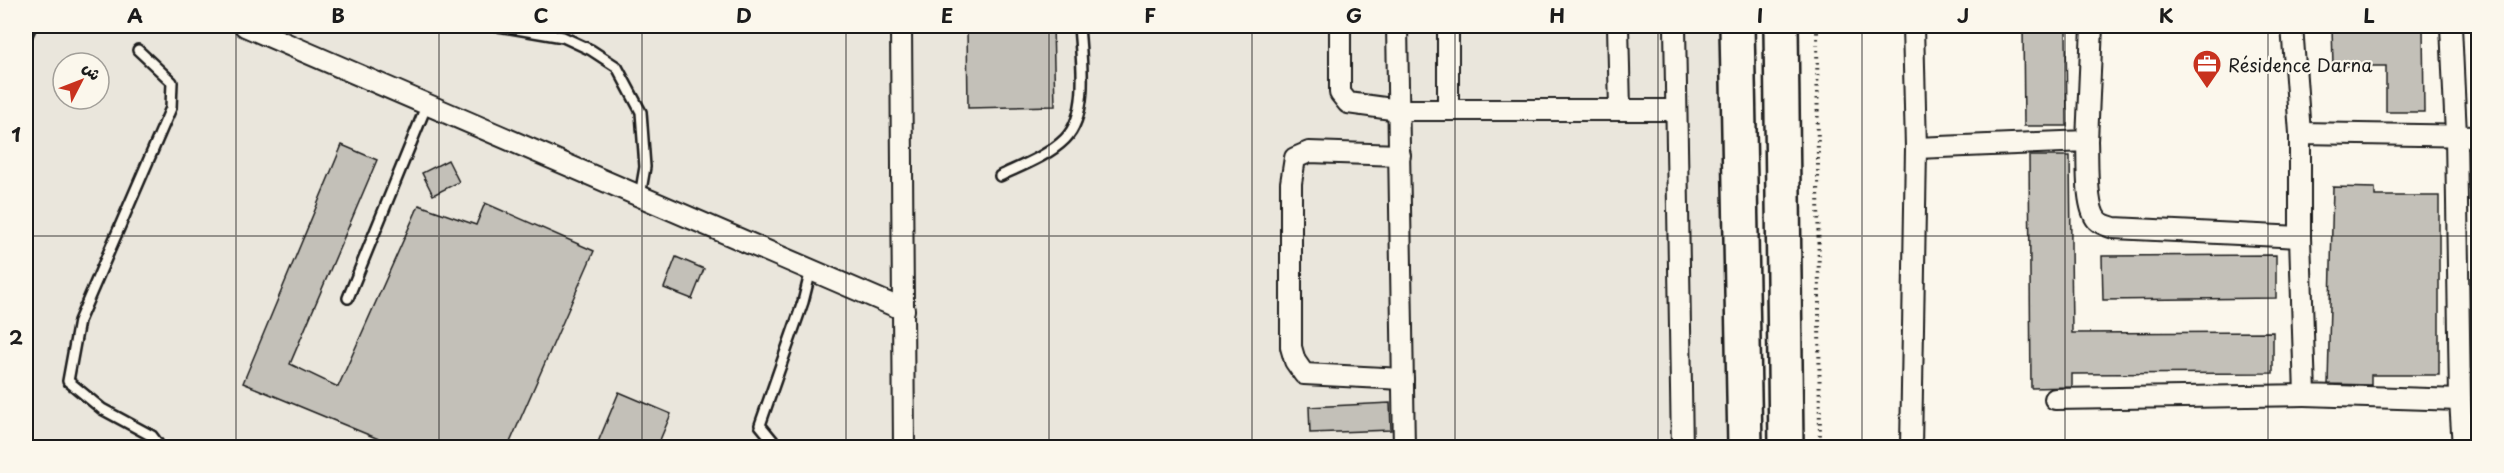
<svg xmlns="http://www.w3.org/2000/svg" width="2504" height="473" font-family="'Playpen Sans','Playpen Sans Arabic',sans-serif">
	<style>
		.built { fill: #eae6dc; fill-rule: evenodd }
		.building { fill: #c3c0b8; stroke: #1c1c1c; stroke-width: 1.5 }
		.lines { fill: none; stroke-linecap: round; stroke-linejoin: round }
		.lane-casing { stroke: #1c1c1c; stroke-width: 14 }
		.street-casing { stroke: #1c1c1c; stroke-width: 24 }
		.highway-casing { stroke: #1c1c1c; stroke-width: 38 }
		.path { stroke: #1c1c1c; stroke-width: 4; stroke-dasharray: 1.5 4.5; stroke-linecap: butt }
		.lane { stroke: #fbf7ec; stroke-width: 9 }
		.street { stroke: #fbf7ec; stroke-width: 20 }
		.highway { stroke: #fbf7ec; stroke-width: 33 }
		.grid { fill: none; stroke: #1c1c1c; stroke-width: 1.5; stroke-opacity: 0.55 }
		.labels { text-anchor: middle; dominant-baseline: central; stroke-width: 4.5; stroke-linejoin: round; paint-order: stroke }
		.poi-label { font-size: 18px; fill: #1c1c1c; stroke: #fbf7ec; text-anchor: start }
		.neatline { fill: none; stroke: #1c1c1c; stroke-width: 2 }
		.grid-label { font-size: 20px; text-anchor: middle; font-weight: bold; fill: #1c1c1c }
	</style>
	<rect width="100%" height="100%" fill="#fbf7ec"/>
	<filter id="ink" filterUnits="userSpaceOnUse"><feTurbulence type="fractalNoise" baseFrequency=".0167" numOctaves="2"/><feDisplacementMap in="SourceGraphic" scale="12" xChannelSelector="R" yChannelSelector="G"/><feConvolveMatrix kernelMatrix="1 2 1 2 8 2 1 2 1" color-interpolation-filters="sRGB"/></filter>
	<g filter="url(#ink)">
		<path class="built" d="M26,26H1733L1724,288L1725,447H26ZM63,63H99V99H63Z"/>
		<g class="building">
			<polygon points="967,26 1053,26 1055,106 968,108"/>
			<polygon points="2023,26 2066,26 2067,126 2024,126"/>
			<polygon points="2332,26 2423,26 2424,112 2386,112 2386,66 2333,66"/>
			<polygon points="342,145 377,160 290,364 338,387 419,205 476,225 485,203 594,251 508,447 378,447 381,440 243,383"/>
			<polygon points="2029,156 2070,156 2072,333 2273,332 2273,373 2072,374 2072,387 2031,388"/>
			<polygon points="448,160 459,182 433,195 422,173"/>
			<polygon points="2333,187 2375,188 2375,196 2439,196 2439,375 2371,375 2371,385 2328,384"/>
			<polygon points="2276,255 2276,298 2103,300 2102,256"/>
			<polygon points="676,257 704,269 692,299 664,288"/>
			<polygon points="619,392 671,414 657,447 596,447"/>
			<polygon points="1390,403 1391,430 1310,433 1309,407"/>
		</g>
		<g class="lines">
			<g class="lane-casing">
				<g id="lane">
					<polyline points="498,26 563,37 591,50 617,67 641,112 645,167 640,196"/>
					<polyline points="26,37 31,26"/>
					<polyline points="138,50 172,82 171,108 79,321 68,381 102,409 152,436 161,448"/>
					<path d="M1000,176C1021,166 1048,156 1065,139C1090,114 1081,57 1079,26"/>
					<polyline points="348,298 427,104"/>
					<polyline points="779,448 760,425 803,302 811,270"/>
				</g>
			</g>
			<g class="street-casing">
				<g id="street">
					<polyline points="245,26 904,310"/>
					<polyline points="901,26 904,448"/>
					<polyline points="1340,26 1340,93 1348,103 1399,110 1675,110"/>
					<polyline points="1397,26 1404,448"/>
					<polyline points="1448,26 1448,109"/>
					<polyline points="1618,26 1620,109"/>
					<polyline points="1675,26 1682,448"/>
					<polyline points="2292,26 2300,133"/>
					<polyline points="2451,26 2456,135 2460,400 2463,448"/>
					<polyline points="2087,141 2092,26"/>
					<path d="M1916,148L2087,141C2088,161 2085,206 2097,220C2102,225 2108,226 2114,228L2300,237V133L2478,136"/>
					<polyline points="1400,155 1309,152 1295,158 1291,183 1291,347 1295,361 1304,374 1403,379"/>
					<polyline points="2300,237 2305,395 2460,400"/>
					<polyline points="2055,399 2305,395"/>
					<polyline points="1911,448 1916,148 1913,26"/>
				</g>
			</g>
			<g class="highway-casing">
				<g id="highway">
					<polyline points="1737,26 1745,448"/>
					<polyline points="1781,26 1786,448"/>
				</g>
			</g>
			<polyline class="path" points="1817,26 1820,448"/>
			<use href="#lane" class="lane"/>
			<use href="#street" class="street"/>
			<use href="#highway" class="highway"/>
		</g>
	</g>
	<path class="grid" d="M236,26V448M439,26V448M642,26V448M846,26V448M1049,26V448M1252,26V448M1455,26V448M1658,26V448M1862,26V448M2065,26V448M2268,26V448M26,236H2478"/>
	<defs>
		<g id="office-pin" transform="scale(1.5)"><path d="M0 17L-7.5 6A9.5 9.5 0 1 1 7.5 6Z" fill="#c8321e" stroke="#fbf7ec"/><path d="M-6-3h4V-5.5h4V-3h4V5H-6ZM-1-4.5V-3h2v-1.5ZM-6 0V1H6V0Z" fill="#fff"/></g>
	</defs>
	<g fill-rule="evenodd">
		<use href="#office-pin" x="2207" y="64"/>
	</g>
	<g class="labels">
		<g class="poi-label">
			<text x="2228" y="64">Résidence Darna</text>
		</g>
	</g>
	<rect width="2504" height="473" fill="none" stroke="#fbf7ec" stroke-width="66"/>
	<g transform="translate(81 81) rotate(48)"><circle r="28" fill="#fbf7ec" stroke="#a29f99" stroke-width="1.5"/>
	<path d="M0-4.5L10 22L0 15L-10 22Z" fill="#c8321e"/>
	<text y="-9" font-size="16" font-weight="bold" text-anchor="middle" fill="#1c1c1c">ش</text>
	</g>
	<rect x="33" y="33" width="2438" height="407" class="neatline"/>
	<g class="grid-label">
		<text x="135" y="23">A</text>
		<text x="338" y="23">B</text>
		<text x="541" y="23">C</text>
		<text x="744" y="23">D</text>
		<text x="947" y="23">E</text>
		<text x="1150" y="23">F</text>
		<text x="1354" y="23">G</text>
		<text x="1557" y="23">H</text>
		<text x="1760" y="23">I</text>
		<text x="1963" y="23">J</text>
		<text x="2166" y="23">K</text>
		<text x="2369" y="23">L</text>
		<text x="16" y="142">1</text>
		<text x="16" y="345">2</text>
	</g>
</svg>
